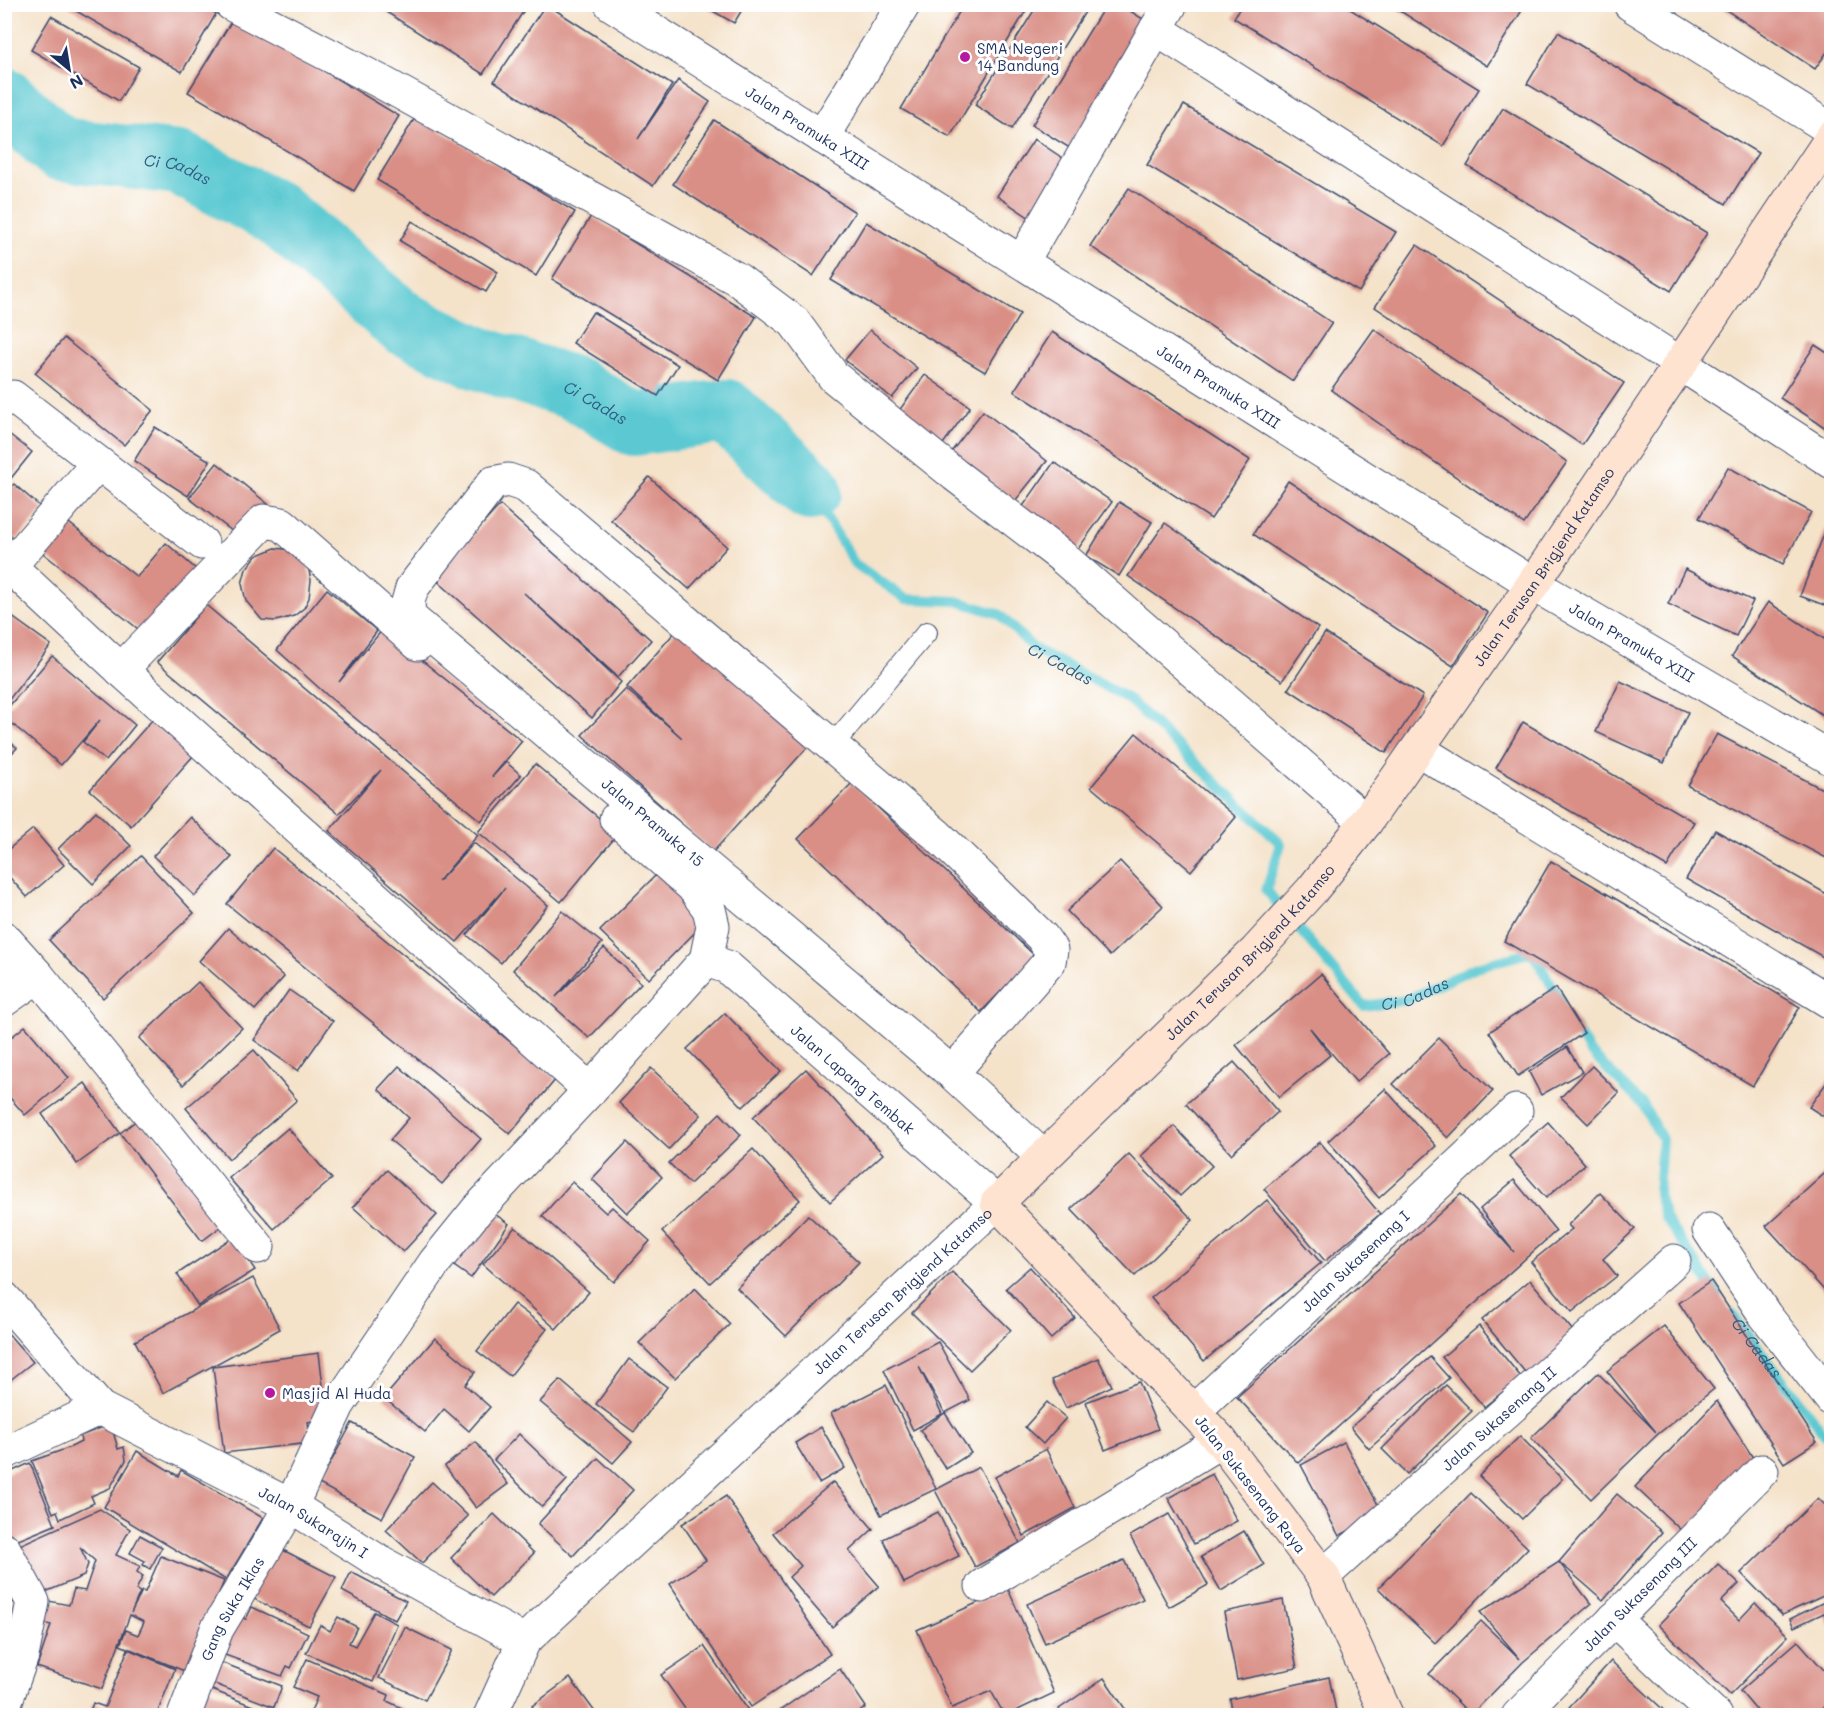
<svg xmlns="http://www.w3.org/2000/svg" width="1836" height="1720" font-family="Mali,sans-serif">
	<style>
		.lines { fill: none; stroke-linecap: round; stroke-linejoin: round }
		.stream { stroke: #5cc9d2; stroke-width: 10 }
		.river { stroke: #5cc9d2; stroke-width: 64 }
		.building { fill: #d98f86 }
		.lane-casing { stroke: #3c4a6e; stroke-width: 22 }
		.street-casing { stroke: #3c4a6e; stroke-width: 35 }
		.secondary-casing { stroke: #3c4a6e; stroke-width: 35 }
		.lane { stroke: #fff; stroke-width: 20 }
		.street { stroke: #fff; stroke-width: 33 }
		.secondary { stroke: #fee3d1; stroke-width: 33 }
		.poi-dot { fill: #b5179e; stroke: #fff; stroke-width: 2 }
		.labels { text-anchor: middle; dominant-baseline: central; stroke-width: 6; stroke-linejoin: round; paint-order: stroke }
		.poi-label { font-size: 15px; fill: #1b2f5e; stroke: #fff; text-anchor: start }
		.street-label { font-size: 15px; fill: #1b2f5e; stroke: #fff }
		.water-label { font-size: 16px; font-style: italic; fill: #2e5d81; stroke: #fff }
	</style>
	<rect width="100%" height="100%" fill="#fff"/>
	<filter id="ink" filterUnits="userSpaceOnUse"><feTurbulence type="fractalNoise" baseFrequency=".0167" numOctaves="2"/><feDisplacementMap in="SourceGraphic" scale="12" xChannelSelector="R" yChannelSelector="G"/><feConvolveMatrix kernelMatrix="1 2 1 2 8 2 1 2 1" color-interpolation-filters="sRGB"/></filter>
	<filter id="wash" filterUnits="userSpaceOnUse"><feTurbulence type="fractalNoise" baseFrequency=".008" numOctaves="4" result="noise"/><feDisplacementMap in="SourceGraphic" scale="24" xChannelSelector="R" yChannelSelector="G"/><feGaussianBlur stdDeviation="1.35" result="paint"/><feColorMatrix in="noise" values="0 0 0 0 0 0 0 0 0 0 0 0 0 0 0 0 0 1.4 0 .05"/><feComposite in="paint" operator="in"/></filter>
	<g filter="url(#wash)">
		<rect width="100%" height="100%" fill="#f4e2c9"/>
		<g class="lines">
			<g class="stream">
				<path id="s1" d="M810,489L854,563L906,599L957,601L999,614L1033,648L1127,698L1281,844L1266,890L1364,1006L1406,1000L1476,967L1532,952L1561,1001"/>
				<polyline points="1574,1025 1589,1051 1643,1105 1662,1139 1658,1194 1665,1218 1717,1294"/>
				<path id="s2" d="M1732,1314L1832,1444"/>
			</g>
			<path class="river" id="s3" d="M4,99L60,149L179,163L277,214L403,323L475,357L573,388L634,424L726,411L810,489"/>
		</g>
		<g id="blocks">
			<g class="building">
				<polygon points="64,4 200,4 216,14 182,72"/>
				<polygon points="382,4 528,4 483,74 380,8"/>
				<polygon points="546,4 672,85 638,139 678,80 710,102 653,186 494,81"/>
				<polygon points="964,4 1030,4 950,137 901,109"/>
				<polygon points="1038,4 1090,4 1012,129 975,105"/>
				<polygon points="1106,4 1119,4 1151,24 1073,150 1032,125"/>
				<polygon points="1242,4 1342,4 1479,89 1443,146 1234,18"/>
				<polygon points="1389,4 1526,4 1487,66"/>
				<polygon points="1717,4 1832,4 1832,45 1815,69"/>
				<polygon points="702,5 745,5 734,23"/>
				<polygon points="51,16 139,67 119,101 31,50"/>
				<polygon points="234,17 399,116 354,191 188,92"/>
				<polygon points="1558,32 1758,153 1726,204 1527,84"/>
				<polygon points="1184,105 1396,232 1359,292 1147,165"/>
				<polygon points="1503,108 1707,233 1671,291 1467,166"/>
				<polygon points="416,116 575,212 536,276 377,180"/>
				<polygon points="714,120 855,212 813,276 673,184"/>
				<polygon points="1034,139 1067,161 1030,218 997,196"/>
				<polygon points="1129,188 1332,323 1293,381 1090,246"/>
				<polygon points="591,216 756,317 718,380 552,279"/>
				<polygon points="412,221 498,272 486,292 400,241"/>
				<polygon points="866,222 1020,314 985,372 831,280"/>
				<polygon points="1417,245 1624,383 1582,445 1375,307"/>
				<polygon points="593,312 678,365 658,396 573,343"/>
				<polygon points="1374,329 1567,462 1524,524 1331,390"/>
				<polygon points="870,330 917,368 892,398 845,360"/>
				<polygon points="1052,332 1250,460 1211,519 1014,391"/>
				<polygon points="64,338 153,410 124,445 35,373"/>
				<polygon points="1815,345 1832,356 1832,432 1780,398"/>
				<polygon points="925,375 970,407 943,444 898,412"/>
				<polygon points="983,411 1047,461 1015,501 951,452"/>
				<polygon points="155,427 210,461 188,496 134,461"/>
				<polygon points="4,430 32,452 4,487"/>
				<polygon points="1054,462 1112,502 1078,549 1021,509"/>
				<polygon points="217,463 268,504 241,538 189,498"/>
				<polygon points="1728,467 1811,512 1783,564 1699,518"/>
				<polygon points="649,477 727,547 689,589 611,520"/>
				<polygon points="1288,481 1488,613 1453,666 1253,534"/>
				<polygon points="14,484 44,510 16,540 4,530 4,494"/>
				<polygon points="1119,502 1152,522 1119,576 1086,556"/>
				<polygon points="500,505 651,640 618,677 524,593 621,682 592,718 434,578"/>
				<polygon points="64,519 137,577 166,543 197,570 142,632 39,550"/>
				<polygon points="1165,523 1318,628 1282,681 1128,576"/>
				<polygon points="1826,529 1832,531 1832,608 1800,596"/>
				<polygon points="275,548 292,550 308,566 311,580 309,598 304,608 294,616 276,621 262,620 246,601 242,584 246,569 256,556"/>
				<polygon points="1685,569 1753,601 1736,636 1668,604"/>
				<polygon points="327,589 377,631 339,682 383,629 522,741 492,777 506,762 521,775 481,821 328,696 277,650"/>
				<polygon points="1768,602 1832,644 1832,721 1732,656"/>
				<polygon points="206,605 478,835 438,882 474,843 548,905 501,963 467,935 505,888 457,942 329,831 381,770 339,814 157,662"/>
				<polygon points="4,611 51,645 4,706"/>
				<polygon points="681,625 812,742 713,852 582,735 626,689 682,738 627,687"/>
				<polygon points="1325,633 1423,696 1386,753 1288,689"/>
				<polygon points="52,656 135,725 106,761 83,742 100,720 61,765 4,717 4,712"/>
				<polygon points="1620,681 1688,712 1664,763 1596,732"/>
				<polygon points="153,719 194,755 131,826 90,790"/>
				<polygon points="1523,722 1694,822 1667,867 1496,768"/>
				<polygon points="1136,733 1236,817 1191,871 1091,787"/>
				<polygon points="1717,734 1832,794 1832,861 1688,786"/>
				<polygon points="4,736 17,748 4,761"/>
				<polygon points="535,764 618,834 561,902 478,832"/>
				<polygon points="852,783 1035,956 981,1012 798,839"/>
				<polygon points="96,811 131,846 93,884 58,849"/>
				<polygon points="190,817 232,857 195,896 153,856"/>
				<polygon points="33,829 64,865 27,897 4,871 4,853"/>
				<polygon points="1715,830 1832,897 1832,962 1686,879"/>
				<polygon points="273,848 556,1079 510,1134 227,904"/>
				<polygon points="141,856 194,913 103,998 49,940"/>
				<polygon points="1120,861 1163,906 1110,956 1067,911"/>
				<polygon points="1551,861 1800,1007 1753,1086 1504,941"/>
				<polygon points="662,869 710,917 649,979 600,931"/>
				<polygon points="562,911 602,943 556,997 604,948 641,983 589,1038 513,970"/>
				<polygon points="228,928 284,977 255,1010 199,961"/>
				<polygon points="1321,974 1389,1054 1356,1082 1310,1028 1330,1055 1279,1097 1236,1045"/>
				<polygon points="198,982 242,1028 183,1085 139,1038"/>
				<polygon points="1556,988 1584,1033 1518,1076 1489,1032"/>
				<polygon points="289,990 333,1021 298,1071 254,1040"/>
				<polygon points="725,1013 781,1071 743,1107 687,1049"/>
				<polygon points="25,1026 69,1078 25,1115 4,1091 4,1043"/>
				<polygon points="1439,1038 1493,1091 1448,1138 1393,1084"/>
				<polygon points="1567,1047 1582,1072 1541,1095 1529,1072"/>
				<polygon points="254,1050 297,1100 229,1159 186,1108"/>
				<polygon points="1234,1062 1278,1112 1231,1154 1186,1104"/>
				<polygon points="399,1066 481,1139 442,1184 390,1140 409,1118 378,1089"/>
				<polygon points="1592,1066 1619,1093 1588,1124 1561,1097"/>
				<polygon points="651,1068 701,1115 669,1149 619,1103"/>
				<polygon points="806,1069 883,1154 830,1202 753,1117"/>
				<polygon points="1832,1075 1832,1122 1809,1107"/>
				<polygon points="85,1083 120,1133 141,1117 223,1225 202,1241 120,1133 77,1164 42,1114"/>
				<polygon points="1385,1089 1436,1146 1379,1198 1328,1141"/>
				<polygon points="720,1113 741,1135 690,1184 669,1163"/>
				<polygon points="1548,1122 1585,1164 1546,1198 1509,1156"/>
				<polygon points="1174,1126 1212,1166 1180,1196 1141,1156"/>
				<polygon points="288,1128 332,1179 274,1229 229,1178"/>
				<polygon points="627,1142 662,1177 627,1213 592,1179"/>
				<polygon points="1320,1142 1380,1214 1325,1261 1264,1189"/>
				<polygon points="753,1149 800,1200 710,1283 662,1232"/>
				<polygon points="1129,1154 1193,1220 1135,1276 1071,1209"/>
				<polygon points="1832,1167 1832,1299 1766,1226"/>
				<polygon points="387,1170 437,1215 403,1252 353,1207"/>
				<polygon points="1514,1180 1556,1231 1298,1463 1237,1397 1461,1194 1514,1252 1480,1209"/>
				<polygon points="572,1182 606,1213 612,1207 650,1241 614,1282 542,1216"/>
				<polygon points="1600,1193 1635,1229 1603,1259 1617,1276 1572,1312 1531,1262 1572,1229 1568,1225"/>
				<polygon points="1267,1200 1321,1263 1204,1361 1151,1298"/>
				<polygon points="485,1207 509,1224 471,1278 447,1261"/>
				<polygon points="808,1215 859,1262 786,1336 737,1288"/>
				<polygon points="515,1227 589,1292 556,1329 483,1264"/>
				<polygon points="233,1237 255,1270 198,1306 177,1274"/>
				<polygon points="1030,1267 1075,1318 1051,1339 1006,1288"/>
				<polygon points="952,1272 1011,1330 970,1370 912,1313"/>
				<polygon points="253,1278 280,1329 163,1393 135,1341"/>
				<polygon points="1530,1280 1579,1338 1530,1378 1482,1320"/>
				<polygon points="1711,1281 1817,1442 1784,1463 1679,1303"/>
				<polygon points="695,1288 730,1324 675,1378 639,1343"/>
				<polygon points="514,1304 547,1329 510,1376 477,1351"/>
				<polygon points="1479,1326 1521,1377 1484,1407 1442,1357"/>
				<polygon points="1664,1326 1714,1389 1658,1434 1591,1499 1531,1438 1598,1373 1656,1432 1607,1371"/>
				<polygon points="4,1329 33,1362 4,1385"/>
				<polygon points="435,1338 475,1372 465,1385 490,1407 469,1431 444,1409 425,1432 384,1398"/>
				<polygon points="938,1342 970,1400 945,1413 919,1367 942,1414 913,1430 884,1370"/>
				<polygon points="319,1353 327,1419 308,1422 310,1443 224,1453 213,1367"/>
				<polygon points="1430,1357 1449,1378 1369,1449 1351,1427"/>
				<polygon points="1098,1358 1112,1386 1066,1408 1052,1380"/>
				<polygon points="629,1359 667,1387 634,1432 596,1404"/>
				<polygon points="560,1380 632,1442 613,1463 540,1402"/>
				<polygon points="1139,1382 1158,1429 1105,1450 1086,1402"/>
				<polygon points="886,1385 936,1489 881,1515 831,1413"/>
				<polygon points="1446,1385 1472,1411 1407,1474 1382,1449"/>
				<polygon points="1717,1401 1755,1461 1685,1534 1635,1487"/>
				<polygon points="1047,1402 1066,1418 1043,1444 1025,1427"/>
				<polygon points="945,1413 971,1453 946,1469 920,1430"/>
				<polygon points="352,1423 415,1457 382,1518 319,1484"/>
				<polygon points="111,1424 118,1449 124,1447 126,1460 110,1488 91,1496 94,1503 60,1519 57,1511 53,1513 32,1461 71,1447 81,1442 80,1436"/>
				<polygon points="821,1427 845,1468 819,1483 795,1443"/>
				<polygon points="519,1434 567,1480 542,1507 494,1460"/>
				<polygon points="1520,1436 1562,1479 1522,1519 1479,1476"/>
				<polygon points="476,1442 508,1484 476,1508 445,1466"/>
				<polygon points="1344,1442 1382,1512 1339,1536 1301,1465"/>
				<polygon points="1046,1449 1075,1508 1024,1536 995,1477"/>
				<polygon points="137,1451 178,1476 181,1470 263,1518 226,1580 104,1507"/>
				<polygon points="598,1458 633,1490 573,1556 538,1524"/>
				<polygon points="30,1463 55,1525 11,1543 4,1527 4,1475"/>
				<polygon points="979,1467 1020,1543 975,1567 935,1490"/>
				<polygon points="1212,1474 1237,1521 1194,1544 1168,1498"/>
				<polygon points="432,1482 468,1516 422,1563 386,1530"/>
				<polygon points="833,1482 873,1529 849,1551 879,1586 832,1627 789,1577 801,1566 773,1533"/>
				<polygon points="1471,1493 1528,1548 1435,1643 1378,1588"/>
				<polygon points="1617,1494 1662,1532 1603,1600 1559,1562"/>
				<polygon points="726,1496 830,1654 751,1707 670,1584 706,1560 682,1524"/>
				<polygon points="1818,1498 1832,1512 1832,1592 1782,1615 1741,1573"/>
				<polygon points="100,1509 130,1529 116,1555 140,1566 137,1572 143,1576 136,1590 140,1592 131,1613 142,1591 145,1592 161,1556 224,1581 187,1672 120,1645 126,1630 138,1635 144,1622 130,1615 102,1689 37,1667 51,1625 43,1623 49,1601 69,1605 74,1589 85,1591 95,1561 80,1547 88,1564 84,1576 38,1595 15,1547"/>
				<polygon points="938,1512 959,1556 904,1583 883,1539"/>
				<polygon points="494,1514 534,1553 491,1597 451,1558"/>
				<polygon points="1169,1514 1208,1585 1169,1607 1130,1536"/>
				<polygon points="1244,1531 1264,1565 1221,1591 1201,1557"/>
				<polygon points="140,1535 162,1547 150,1569 143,1565 145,1561 130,1553"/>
				<polygon points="277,1547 336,1577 309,1626 244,1594"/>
				<polygon points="1124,1560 1143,1599 1045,1643 1027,1604"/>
				<polygon points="1559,1562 1591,1604 1523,1662 1471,1715 1429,1674 1481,1621 1520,1659 1480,1612"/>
				<polygon points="1718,1564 1739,1584 1721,1602 1739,1620 1755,1603 1788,1636 1730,1695 1658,1625"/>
				<polygon points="351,1572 406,1601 395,1620 342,1591"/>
				<polygon points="1008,1589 1054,1693 1005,1716 991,1691 952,1708 917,1630"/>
				<polygon points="1832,1598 1832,1628 1824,1613 1794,1627 1790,1619"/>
				<polygon points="1283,1600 1297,1668 1237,1680 1224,1612"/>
				<polygon points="15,1602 19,1620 4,1625 4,1605"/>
				<polygon points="252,1607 308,1633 291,1668 287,1666 282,1676 217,1652 233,1615 246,1619"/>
				<polygon points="374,1612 397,1624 373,1682 306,1653 320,1625 330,1631 338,1617 357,1627 349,1643 355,1646"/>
				<polygon points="405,1627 452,1650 425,1700 379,1678"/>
				<polygon points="1798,1641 1832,1679 1832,1700 1814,1716 1761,1716 1740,1691"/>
				<polygon points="704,1646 752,1716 690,1716 661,1675"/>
				<polygon points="128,1649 175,1669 156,1716 88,1716 93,1703 105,1707"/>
				<polygon points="307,1659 389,1695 387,1701 419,1716 309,1716 317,1697 293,1687"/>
				<polygon points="215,1660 282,1686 274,1707 207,1681"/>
				<polygon points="1611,1661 1642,1690 1670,1716 1561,1716"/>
				<polygon points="840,1669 866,1707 854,1716 772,1716"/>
				<polygon points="1329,1677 1337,1716 1233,1716 1230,1699"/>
				<polygon points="570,1678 598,1716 539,1716 532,1706"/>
				<polygon points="1104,1678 1130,1716 1063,1716 1059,1709"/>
				<polygon points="202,1686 278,1716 191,1716"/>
			</g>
		</g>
	</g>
	<g filter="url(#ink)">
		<use href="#blocks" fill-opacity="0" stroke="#3c4a6e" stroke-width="1.5"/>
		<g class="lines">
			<g class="lane-casing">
				<polyline id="lane" points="832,746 927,632"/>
			</g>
			<g class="street-casing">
				<g id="street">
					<polyline points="231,4 383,83 737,279 794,322 834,377 955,475 1061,556 1366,822"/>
					<path id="s4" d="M611,4L1533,584L1832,759"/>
					<polyline points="1171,4 1156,29 1670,357"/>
					<polyline points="1630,4 1832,130"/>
					<polyline points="822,137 904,4"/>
					<polyline points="1022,262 1156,29"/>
					<polyline points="1679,363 1832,462"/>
					<polyline points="13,397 202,543"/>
					<polyline points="4,561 121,670 590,1090"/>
					<polyline points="10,566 98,463"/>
					<polyline points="121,670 264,521 282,524 418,644"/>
					<polyline points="1419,750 1832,1003"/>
					<polyline points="4,938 38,976 258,1247"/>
					<polyline points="4,1000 38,976"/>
					<path id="s5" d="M952,1073L1049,962L1051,950L1042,937L937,835L526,486L508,480L493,483L412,588L408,602L409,617L952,1073L1042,1156"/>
					<polyline points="1709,1230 1765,1315 1832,1400"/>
					<path id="s6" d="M4,1298L100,1408L291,1506L378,1561L524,1641"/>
					<path id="s7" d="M1194,1411L1516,1111"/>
					<polyline points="4,1453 100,1408"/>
					<polyline points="4,1549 33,1602 22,1656 4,1706"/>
					<path id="s8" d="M1323,1576L1674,1261"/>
					<polyline points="982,1586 1221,1441"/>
					<polyline points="1614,1619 1716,1716"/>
					<path id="s9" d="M184,1716L217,1629L291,1506L338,1405L435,1262L477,1210L590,1090L706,960L713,926L709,909L693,887L616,819"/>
					<path id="s10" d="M490,1716L524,1641L997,1203L727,967L706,960"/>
					<path id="s11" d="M1518,1716L1762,1471"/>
				</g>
			</g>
			<g class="secondary-casing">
				<g id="secondary">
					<path id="s12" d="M1387,1716L1323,1576L1221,1441L997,1203L1256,951L1312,890L1366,822L1533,584L1832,137"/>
				</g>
			</g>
			<use href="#lane" class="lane"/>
			<use href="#street" class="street"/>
			<use href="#secondary" class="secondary"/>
		</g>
	</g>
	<g class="poi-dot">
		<circle cx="965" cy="57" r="6"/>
		<circle cx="270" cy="1393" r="6"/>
	</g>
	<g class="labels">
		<g class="poi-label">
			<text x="977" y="48">SMA Negeri<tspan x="977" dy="17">14 Bandung</tspan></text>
			<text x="282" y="1393">Masjid Al Huda</text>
		</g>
		<g class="street-label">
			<text stroke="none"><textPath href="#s4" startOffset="232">Jalan Pramuka XIII</textPath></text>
			<text stroke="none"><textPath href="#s4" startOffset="718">Jalan Pramuka XIII</textPath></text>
			<text stroke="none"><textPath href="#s12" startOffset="1492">Jalan Terusan Brigjend Katamso</textPath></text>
			<text stroke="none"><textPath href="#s4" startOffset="1204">Jalan Pramuka XIII</textPath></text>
			<text stroke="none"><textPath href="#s5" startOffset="1376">Jalan Pramuka 15</textPath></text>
			<text stroke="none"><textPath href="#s12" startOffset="1006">Jalan Terusan Brigjend Katamso</textPath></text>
			<text transform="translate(853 1079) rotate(41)">Jalan Lapang Tembak</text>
			<text stroke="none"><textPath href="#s7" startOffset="220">Jalan Sukasenang I</textPath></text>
			<text stroke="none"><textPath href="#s10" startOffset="598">Jalan Terusan Brigjend Katamso</textPath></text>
			<text stroke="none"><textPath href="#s8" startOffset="236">Jalan Sukasenang II</textPath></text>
			<text transform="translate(1251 1484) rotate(52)">Jalan Sukasenang Raya</text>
			<text stroke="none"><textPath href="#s6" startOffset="388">Jalan Sukarajin I</textPath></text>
			<text stroke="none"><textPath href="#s11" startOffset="172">Jalan Sukasenang III</textPath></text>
			<text stroke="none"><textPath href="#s9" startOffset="118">Gang Suka Iklas</textPath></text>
		</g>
		<g class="water-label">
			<text stroke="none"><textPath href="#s3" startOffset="195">Ci Cadas</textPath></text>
			<text stroke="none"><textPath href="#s3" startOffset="681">Ci Cadas</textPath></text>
			<text stroke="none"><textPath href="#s1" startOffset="324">Ci Cadas</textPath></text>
			<text stroke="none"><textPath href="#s1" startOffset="864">Ci Cadas</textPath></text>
			<text stroke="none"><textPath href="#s2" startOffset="42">Ci Cadas</textPath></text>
		</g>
	</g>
	<rect width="1836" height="1720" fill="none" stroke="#fff" stroke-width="24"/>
	<g transform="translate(69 69) rotate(150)" stroke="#ffffff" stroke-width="4.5" paint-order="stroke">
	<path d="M0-4.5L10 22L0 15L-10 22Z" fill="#1b2f5e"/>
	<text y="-9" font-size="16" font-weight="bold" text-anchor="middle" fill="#1b2f5e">N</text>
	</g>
</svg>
